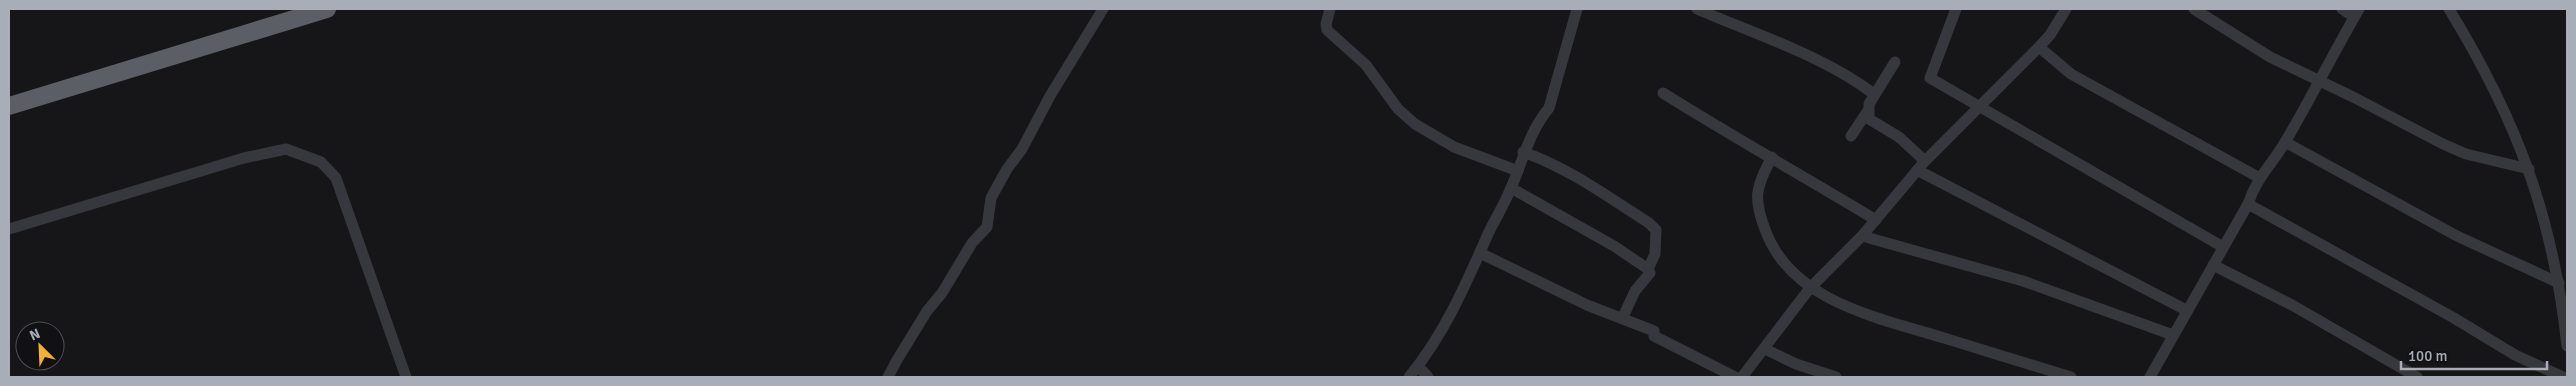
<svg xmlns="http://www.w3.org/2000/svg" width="2576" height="386" font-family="Signika,sans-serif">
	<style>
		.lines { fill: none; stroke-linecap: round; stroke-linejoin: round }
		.minor { stroke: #37383d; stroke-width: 11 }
		.trunk { stroke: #5b5e65; stroke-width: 18 }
	</style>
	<rect width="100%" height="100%" fill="#161618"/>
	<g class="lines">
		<g class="minor">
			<polyline points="1330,9 1326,24 1327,30 1366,65 1398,109 1415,124 1454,147 1518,171"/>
			<path d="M1697,9C1757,35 1822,55 1874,94"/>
			<polyline points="1956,9 1930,78 2223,247"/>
			<polyline points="2194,9 2270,57 2355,98 2443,144 2466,154 2529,169"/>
			<polyline points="2342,9 2354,17"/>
			<path d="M2449,9C2517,120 2553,216 2567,346"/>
			<polyline points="2039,47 2071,74 2258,177"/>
			<polyline points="1895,62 1869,104 1869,119 1899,137 1925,161"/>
			<path d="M1663,93C1733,137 1805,177 1876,220"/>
			<polyline points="1851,136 1867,112"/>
			<polyline points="2285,142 2457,236 2559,283"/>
			<path d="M1523,152C1569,168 1608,197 1649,223L1656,230L1655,254L1648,269L1650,273L1635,291L1623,317"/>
			<path d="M1772,157C1755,188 1753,199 1766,232C1793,302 1879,318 1944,338C1986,351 2028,364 2071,377"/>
			<polyline points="1917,170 2186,310"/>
			<polyline points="1511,188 1614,246 1648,269"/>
			<polyline points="2248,204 2454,318 2515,355 2563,377"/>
			<polyline points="9,229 244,158 286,149 321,162 336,178 406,377"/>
			<polyline points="1862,236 2023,281 2173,335"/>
			<polyline points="1480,253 1587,305 1654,331 1654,336 1735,377"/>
			<polyline points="2213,265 2292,305 2417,377"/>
			<polyline points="1765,349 1796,364 1836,377"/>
			<polyline points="1418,366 1428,377"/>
			<polyline points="888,377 897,360 927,311 942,293 972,243 987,227 991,198 1007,169 1022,149 1050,96 1103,9"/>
			<path d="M1409,377C1444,335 1466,284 1488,234C1495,219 1504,205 1510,190C1523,162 1528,133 1549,108L1577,9"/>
			<polyline points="1742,377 1810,288 1862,236 1925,161 2039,47 2050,35 2066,9"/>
			<path d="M2150,377L2248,204C2257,176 2273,164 2287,139C2312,96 2334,52 2359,9"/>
		</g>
		<polyline class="trunk" points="9,106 327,9"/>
	</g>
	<rect width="2576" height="386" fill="none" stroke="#a8adb8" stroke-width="20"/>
	<g transform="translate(40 346) rotate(336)"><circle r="24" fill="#111113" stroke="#4d4f55"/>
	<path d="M0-4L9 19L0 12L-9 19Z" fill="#f2b134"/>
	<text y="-8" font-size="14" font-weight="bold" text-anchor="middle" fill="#a8adb8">N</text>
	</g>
	<path d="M2401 361v8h146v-8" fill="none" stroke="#a8adb8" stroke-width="2.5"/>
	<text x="2408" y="361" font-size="15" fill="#a8adb8" stroke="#111113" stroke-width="4" paint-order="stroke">100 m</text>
</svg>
